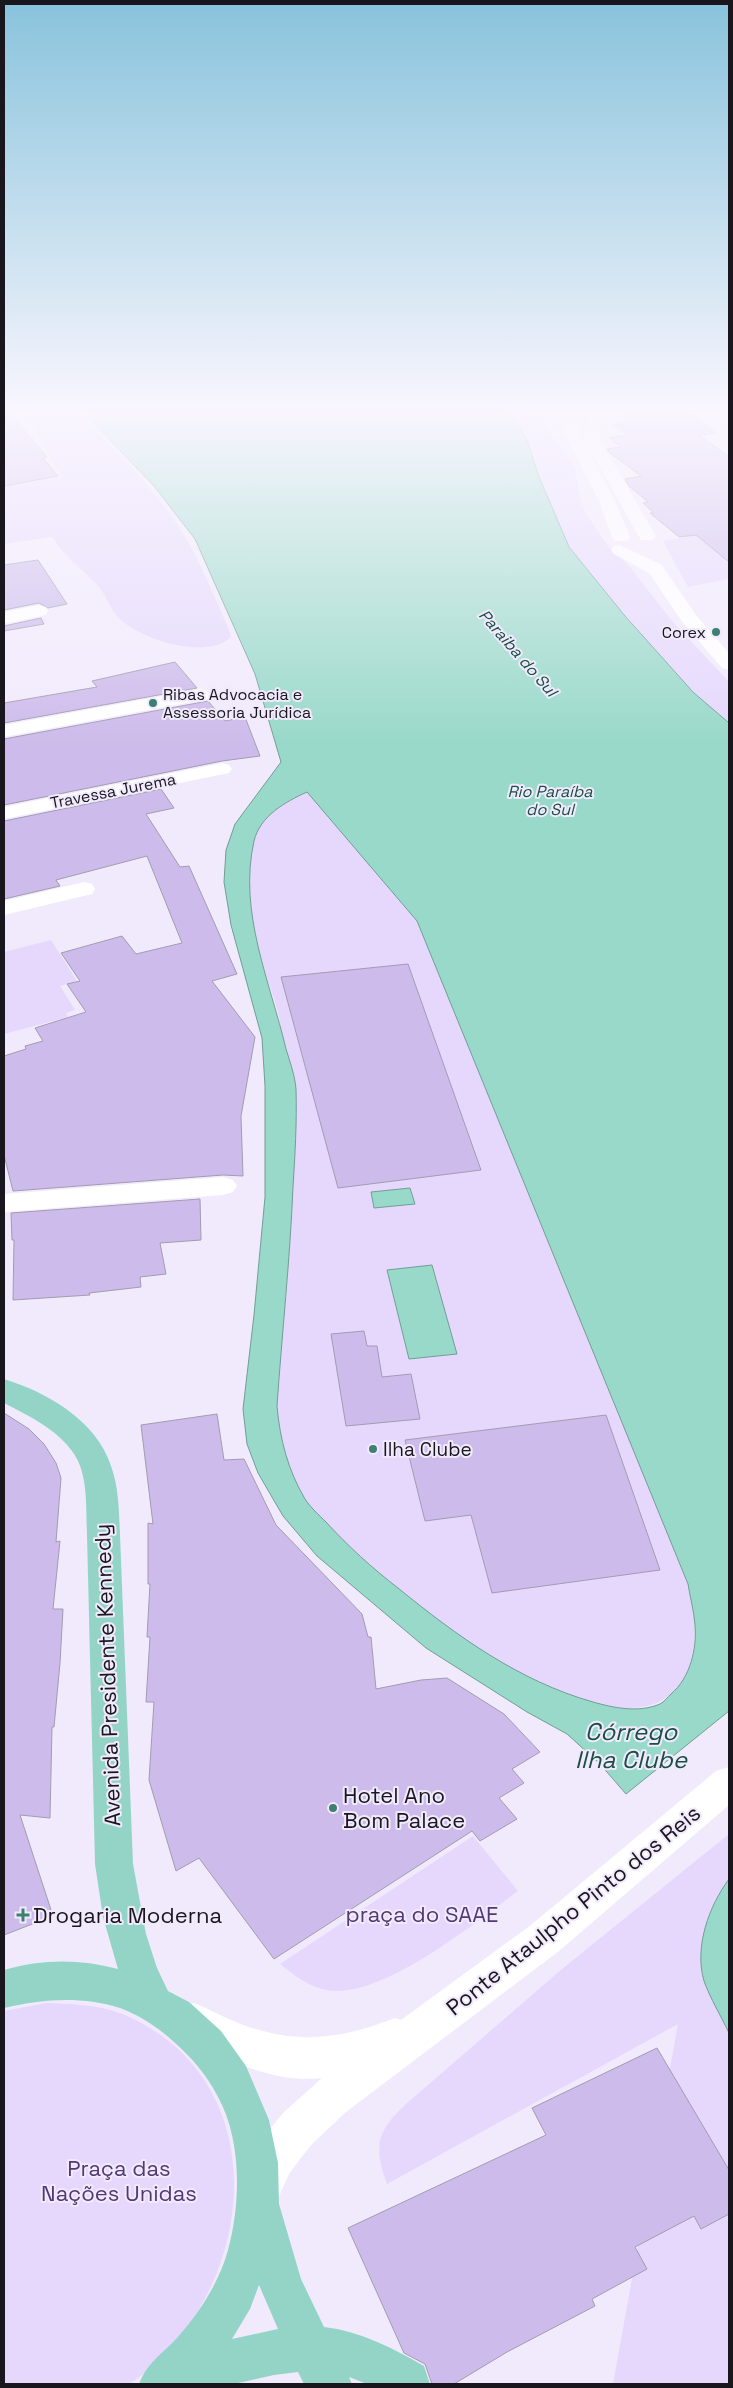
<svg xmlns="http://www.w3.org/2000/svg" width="733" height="2388" font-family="'Space Grotesk',sans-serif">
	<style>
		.green { fill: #e5d8fc }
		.water { fill: #98d9c9; stroke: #729e96; fill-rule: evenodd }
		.building { fill: #cdbbeb; stroke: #a39cb0 }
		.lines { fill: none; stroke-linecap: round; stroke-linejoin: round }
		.minor { fill: #fff; fill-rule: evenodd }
		.major { fill: #94d4c7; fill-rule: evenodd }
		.poi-dot { fill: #3d8071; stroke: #f1eafc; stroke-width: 2 }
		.labels { text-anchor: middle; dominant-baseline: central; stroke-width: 4; stroke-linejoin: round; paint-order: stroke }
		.far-poi-label { font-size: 16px; fill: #19161e; stroke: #f1eafc; text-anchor: end }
		.far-water-label { font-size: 16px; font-style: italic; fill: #184e43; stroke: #f1eafc }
		.far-street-label { font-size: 16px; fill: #19161e; stroke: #f1eafc }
		.poi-label { font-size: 19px; fill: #19161e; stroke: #f1eafc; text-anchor: start }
		.near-street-label { font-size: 22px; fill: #19161e; stroke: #f1eafc }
		.near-poi-label { font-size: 22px; fill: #19161e; stroke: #f1eafc; text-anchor: start }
		.near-park-label { font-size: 22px; fill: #523974; stroke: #f1eafc }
		.near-water-label { font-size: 24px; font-style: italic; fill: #184e43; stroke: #f1eafc }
	</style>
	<rect width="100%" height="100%" fill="#f1eafc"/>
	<g class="green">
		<path d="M25,411H76C115,450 157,490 185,537C203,567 215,599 229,630L231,637C207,661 138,639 118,617C110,608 106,596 99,587C83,569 65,557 52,537L4,544V486L61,477Z"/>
		<polygon points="510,411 541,411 546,427 575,469 580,496 585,512 608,546 630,567 672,621 729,682 729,723 706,704 677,675 627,619 569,547 542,483 527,440"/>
		<polygon points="729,529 729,579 688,587 663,541"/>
		<path d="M308,792L417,921L688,1584C691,1598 696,1614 695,1629C691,1766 545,1692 479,1649C425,1613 373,1572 328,1524C321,1517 312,1509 306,1501C298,1490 290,1472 286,1460C266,1399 286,1333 288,1271C289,1224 285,1175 283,1128C282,1093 284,1057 280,1023C277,1002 267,981 261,960C252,931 243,859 257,831C267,811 288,801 308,792Z"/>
		<polygon points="51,940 77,981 60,986 75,1010 66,1013 68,1017 4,1034 4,952"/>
		<path d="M729,1834V2384H613L678,2024L387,2184C373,2146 377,2131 406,2104L562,1969Z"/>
		<path d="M473,1836L518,1891C474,1923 377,2004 322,1989C306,1985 293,1974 280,1964Z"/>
		<path d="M46,2003C68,2004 89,2004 110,2010C135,2017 159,2032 178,2049C253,2119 247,2236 194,2317C181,2337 151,2373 128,2384C121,2387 107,2384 98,2384C67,2384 35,2384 4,2384V2011Z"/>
	</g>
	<g class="water">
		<path d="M82,411H510L527,440L539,477L569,547L625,616L693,692L729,723V1711L626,1794L600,1764L567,1734L527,1712L426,1648L317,1556L283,1516L258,1473L247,1444L243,1409L254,1315L265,1197V1086L262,1038L231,925L224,882L226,850L235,824L281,762L255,674L195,539L154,486ZM307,792L417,921L688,1584C690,1597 694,1611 695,1625C697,1649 690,1678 671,1694C668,1697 664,1702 660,1704C639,1713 614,1708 593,1702C519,1681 457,1636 398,1588C372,1568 348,1546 326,1522C319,1515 310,1507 305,1499C288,1470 280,1440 277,1406C282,1333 290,1260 293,1187C295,1155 297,1122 296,1089C295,1076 290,1062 286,1049C270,981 238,912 254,841C260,816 285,802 307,792Z"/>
		<polygon points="410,1188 415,1204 374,1208 371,1192"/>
		<polygon points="432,1265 457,1354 409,1359 387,1270"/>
		<path d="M729,1879V2033C721,2016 710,1998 704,1981C694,1947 709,1906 729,1879Z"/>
	</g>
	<g class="building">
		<polygon points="4,411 8,411 47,457 43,458 58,476 4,486"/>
		<polygon points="615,411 688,411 716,433 699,435 729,457 729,562 696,535 679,537 650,513 654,513 643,503 648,502 629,486 625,479 641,476 610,453 607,449 621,447 610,438 628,435 613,425 631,422"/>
		<polygon points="38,560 67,604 48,608 39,603 4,610 4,565"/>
		<polygon points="41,618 44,624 4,631 4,626"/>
		<polygon points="175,662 197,688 4,723 4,703 97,687 92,681"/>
		<polygon points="208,701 225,721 245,717 260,756 222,761 4,805 4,739"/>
		<polygon points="161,789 174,808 146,814 180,867 189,866 237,974 212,981 255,1037 241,1116 243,1176 223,1175 13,1191 4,1155 4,1056 26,1049 25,1046 43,1041 35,1028 86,1012 67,984 80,981 61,953 122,936 136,954 182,943 147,856 56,880 60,886 4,899 4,821"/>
		<polygon points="408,964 481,1170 338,1188 281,977"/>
		<polygon points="200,1199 201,1240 160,1243 166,1274 140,1277 141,1287 89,1293 90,1295 13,1300 14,1240 12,1240 11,1213"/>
		<polygon points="364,1331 367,1346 377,1346 382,1377 411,1374 420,1419 346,1426 331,1334"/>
		<polygon points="4,1413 29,1429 44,1444 56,1463 61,1478 56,1542 60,1541 53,1609 63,1609 60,1663 54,1727 52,1727 50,1818 20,1815 53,1916 4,1935"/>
		<polygon points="217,1414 224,1460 244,1459 276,1525 362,1614 368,1637 371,1637 376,1689 421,1680 447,1678 504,1714 540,1752 512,1769 524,1783 499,1798 517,1819 480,1841 472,1831 274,1959 199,1858 176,1871 149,1780 154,1702 146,1702 150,1637 147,1637 150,1584 148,1584 148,1523 153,1524 141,1425"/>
		<polygon points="606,1415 660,1570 492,1593 471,1515 425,1521 405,1440"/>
		<polygon points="657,2048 729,2170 729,2214 701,2229 694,2216 635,2247 647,2269 592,2299 595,2306 507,2352 454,2384 432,2384 425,2364 404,2353 348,2228 546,2135 532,2108"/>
	</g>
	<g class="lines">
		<g class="minor">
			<polygon points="559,411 575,411 580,432 615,501 630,537 627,541 615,541 612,537 599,501 564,432"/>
			<polygon points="591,411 607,411 599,430 600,440 656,536 653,540 641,540 584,440 583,430"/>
			<polygon points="620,545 662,565 696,615 729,653 729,670 722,668 683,623 649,573 614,554 611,550 614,546"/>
			<polygon points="39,605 46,607 48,611 46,615 4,624 4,612"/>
			<polygon points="200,689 207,691 210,695 207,699 4,737 4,725"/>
			<polygon points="222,763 229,765 232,769 229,773 4,819 4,807"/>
			<polygon points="84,882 92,884 95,889 92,894 4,915 4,901"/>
			<polygon points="223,1177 233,1180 237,1186 233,1192 223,1195 4,1212 4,1194"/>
			<path d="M729,1767V1805L559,1951L346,2112L313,2143L300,2159L289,2174L275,2205L260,2211L245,2205L239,2190L259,2144L270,2129L283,2113L322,2078C272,2084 223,2058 180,2037L174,2023L180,2009L194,2003C212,2010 228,2020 246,2026C301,2045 343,2038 395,2018L401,2020L531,1925L716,1771Z"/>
		</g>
		<path class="major" d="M4,1379C47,1392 97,1421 111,1466C119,1488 119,1512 120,1535L133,1864L146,1934L157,1968L168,1991L189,2002L221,2031L246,2066L269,2120L278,2163L279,2204L301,2279L324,2327C359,2331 393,2348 424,2366L430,2384H367L349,2377L352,2384H304L298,2372L274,2375L234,2384H139C147,2363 162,2354 177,2338C199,2313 219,2283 228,2250C241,2202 242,2139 217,2095C206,2074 191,2057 174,2042C159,2028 139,2015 120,2008C81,1996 43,1999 4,2008V1970C43,1959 79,1959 118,1969L103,1917L95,1864L87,1535C86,1511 88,1480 77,1459C63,1432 29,1416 4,1403ZM259,2285L278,2329L232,2339L250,2309Z"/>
	</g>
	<linearGradient id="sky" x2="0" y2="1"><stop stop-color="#88c3dc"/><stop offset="0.55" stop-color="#f9f6fe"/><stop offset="1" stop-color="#f9f6fe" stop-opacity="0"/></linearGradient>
	<rect width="733" height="745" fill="url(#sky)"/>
	<g class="poi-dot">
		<circle cx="716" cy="632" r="5"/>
		<circle cx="153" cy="703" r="5"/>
		<circle cx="373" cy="1449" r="5"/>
		<circle cx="333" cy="1808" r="5"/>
		<path d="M20.5 1907.5h5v5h5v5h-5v5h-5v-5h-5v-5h5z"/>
	</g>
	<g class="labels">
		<g class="far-poi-label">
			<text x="706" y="632">Corex</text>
			<text x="163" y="694" text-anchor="start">Ribas Advocacia e<tspan x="163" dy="18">Assessoria Jurídica</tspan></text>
		</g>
		<g class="far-water-label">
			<text transform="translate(518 653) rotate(49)">Paraiba do Sul</text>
			<text x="550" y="791">Rio Paraíba<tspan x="550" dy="18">do Sul</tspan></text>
		</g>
		<g class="far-street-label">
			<text transform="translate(113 791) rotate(-11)">Travessa Jurema</text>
		</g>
		<g class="poi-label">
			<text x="383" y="1449">Ilha Clube</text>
		</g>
		<g class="near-street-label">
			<text transform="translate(107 1675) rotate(-92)">Avenida Presidente Kennedy</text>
			<text transform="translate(573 1910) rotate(-39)">Ponte Ataulpho Pinto dos Reis</text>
		</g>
		<g class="near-poi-label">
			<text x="343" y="1795">Hotel Ano<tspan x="343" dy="25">Bom Palace</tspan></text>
			<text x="33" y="1915">Drogaria Moderna</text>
		</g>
		<g class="near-park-label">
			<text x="422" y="1914">praça do SAAE</text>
			<text x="119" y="2168">Praça das<tspan x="119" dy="25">Nações Unidas</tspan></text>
		</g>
		<g class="near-water-label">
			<text x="631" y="1731">Córrego<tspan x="631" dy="28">Ilha Clube</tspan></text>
		</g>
	</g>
	<rect width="733" height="2388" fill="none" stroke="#19161e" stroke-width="10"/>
</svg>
